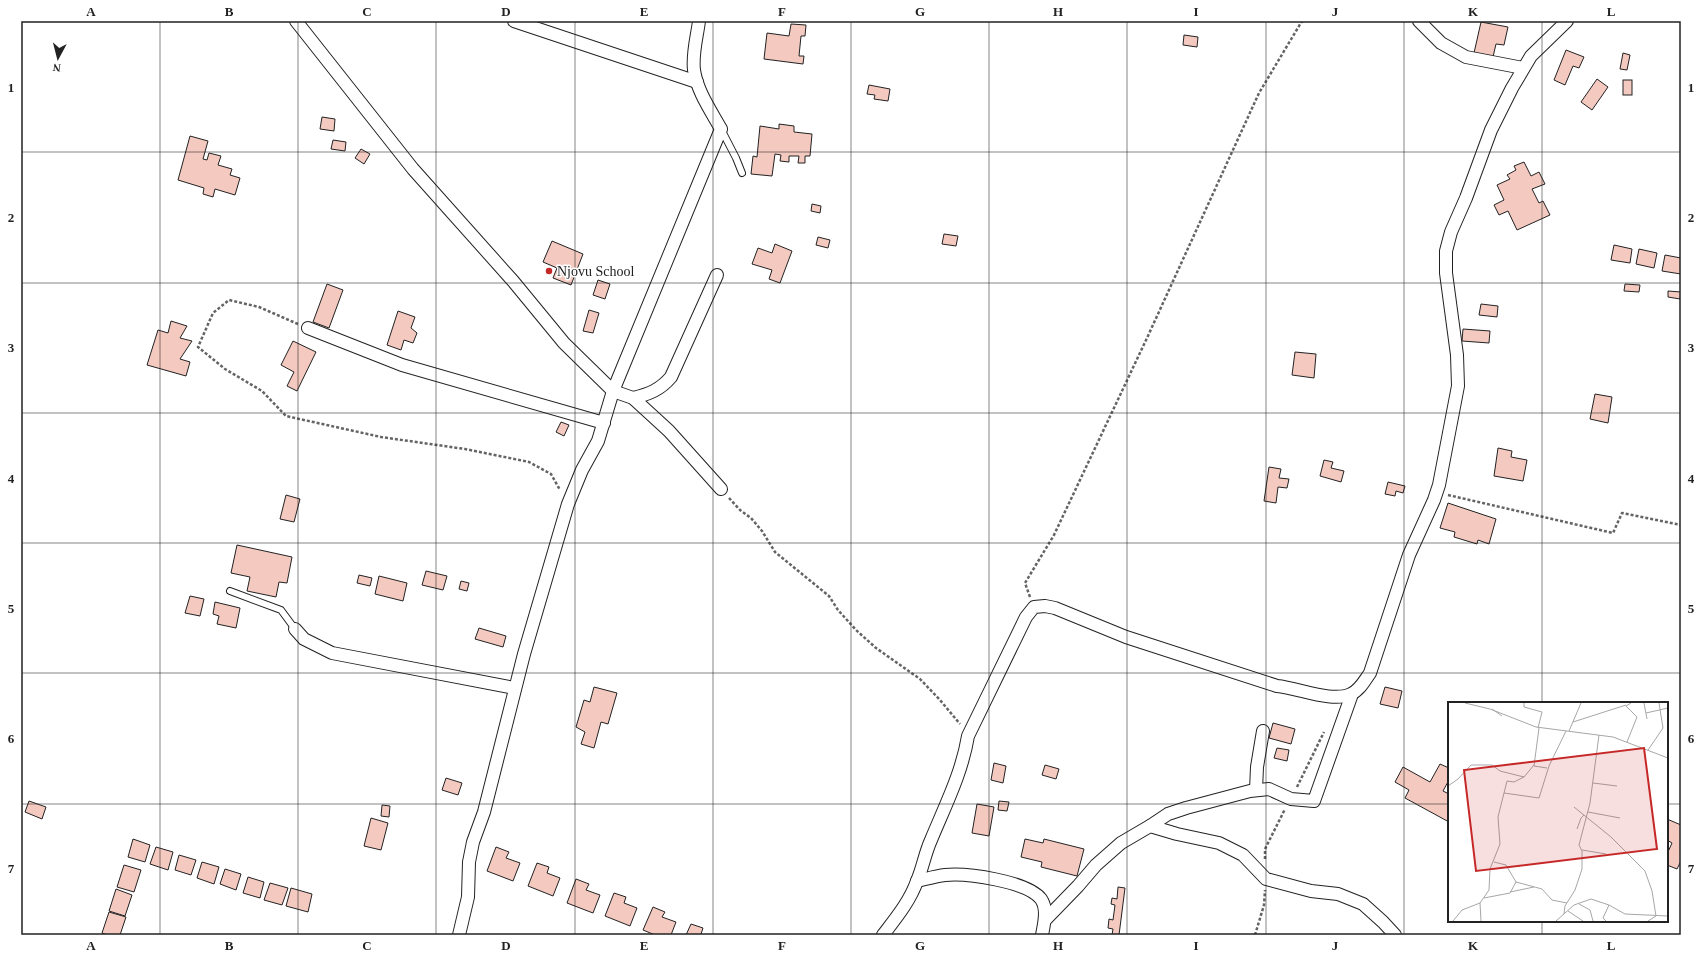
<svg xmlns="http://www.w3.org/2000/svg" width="1702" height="956" font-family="Georgia,serif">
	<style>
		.building { fill: #f3c9c0; stroke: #222 }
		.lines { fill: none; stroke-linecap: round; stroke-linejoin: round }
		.lane-casing { stroke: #222; stroke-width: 8 }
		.street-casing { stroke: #222; stroke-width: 14 }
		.path { stroke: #646464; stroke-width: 2.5; stroke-dasharray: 3 2; stroke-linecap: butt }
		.lane { stroke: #fff; stroke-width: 6 }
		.street { stroke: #fff; stroke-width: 12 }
		.grid { fill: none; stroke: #222; stroke-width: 1; stroke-opacity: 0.55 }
		.poi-dot { fill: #c62828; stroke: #fff; stroke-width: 1.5 }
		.labels { text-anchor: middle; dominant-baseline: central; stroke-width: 3; stroke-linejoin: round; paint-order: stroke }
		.poi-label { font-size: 14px; fill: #222; stroke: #fff; text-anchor: start }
		.inset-road { fill: none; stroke: #a7a7a7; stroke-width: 1 }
		.view { fill: #c62828; fill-opacity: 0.15; stroke: #c62828; stroke-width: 2 }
		.inset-edge { fill: none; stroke: #222; stroke-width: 2 }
		.neatline { fill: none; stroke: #222; stroke-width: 1.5 }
		.grid-label { font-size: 13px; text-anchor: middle; font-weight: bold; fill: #222 }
	</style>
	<rect width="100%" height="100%" fill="#fff"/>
	<g class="building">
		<polygon points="1481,22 1508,27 1504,45 1496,44 1493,57 1474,53"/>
		<polygon points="791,24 806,25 805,36 801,36 799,56 804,56 803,64 764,59 767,33 789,36"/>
		<polygon points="1184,35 1198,37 1197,47 1183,45"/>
		<polygon points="1566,50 1584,57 1579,68 1573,66 1565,85 1554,80"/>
		<polygon points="1623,53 1630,55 1627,70 1620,69"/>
		<polygon points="1597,79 1608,87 1592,110 1581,102"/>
		<rect x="1623" y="80" width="9" height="15"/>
		<polygon points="869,85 890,89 888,101 874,99 875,95 867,94"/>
		<polygon points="322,117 335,119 334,131 320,129"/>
		<polygon points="779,124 794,126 794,132 812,134 810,156 805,156 805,163 798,163 799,156 789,156 789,162 780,161 781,155 775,154 772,176 751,174 753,156 757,157 760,126 779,129"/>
		<polygon points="190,136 208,141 203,159 207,160 209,153 221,156 218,165 232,169 230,175 240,178 235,195 215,189 213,197 203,194 204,188 178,180"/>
		<polygon points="333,140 346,142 345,151 331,149"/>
		<polygon points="361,149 370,154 364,164 355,158"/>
		<polygon points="1524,162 1531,176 1539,172 1545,184 1532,189 1539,203 1543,201 1550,215 1517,230 1508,211 1499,215 1494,205 1504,200 1497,185 1510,179 1507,175 1516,170 1514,166"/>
		<polygon points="812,204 821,206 820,213 811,211"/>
		<polygon points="944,234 958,236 956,246 942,244"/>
		<polygon points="818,237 830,240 828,248 816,245"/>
		<polygon points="552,241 583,254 571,285 553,278 557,268 543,262"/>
		<polygon points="775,244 792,251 780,283 769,279 772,270 752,264 758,248 772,253"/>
		<polygon points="1614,245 1632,249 1630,263 1611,260"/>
		<polygon points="1639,249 1657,253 1654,268 1636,264"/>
		<polygon points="1665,255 1681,258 1681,274 1662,271"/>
		<polygon points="598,280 610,284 605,299 593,295"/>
		<polygon points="327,284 343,290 329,328 313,322"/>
		<polygon points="1625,284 1640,285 1639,292 1624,291"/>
		<polygon points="1668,291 1681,292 1680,299 1668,297"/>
		<polygon points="1481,304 1498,306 1497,317 1479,315"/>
		<polygon points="589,310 599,313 593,333 583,331"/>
		<polygon points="398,311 415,317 411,328 417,333 413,343 404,340 401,350 387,345"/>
		<polygon points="171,321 187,326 180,338 192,341 180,359 190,362 186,376 147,365 158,330 168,333"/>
		<polygon points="1463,329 1490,331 1489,343 1462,341"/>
		<polygon points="293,341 316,352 297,391 287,386 294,372 281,365"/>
		<polygon points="1295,352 1316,354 1314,378 1292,375"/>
		<polygon points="1595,394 1612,397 1608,423 1590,419"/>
		<polygon points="561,422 569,425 564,436 556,432"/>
		<polygon points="1498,448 1512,451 1511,457 1527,460 1523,481 1494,476"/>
		<polygon points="1324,460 1333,462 1331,468 1344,471 1341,482 1320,476"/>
		<polygon points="1269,467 1281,469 1279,478 1289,479 1287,488 1278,487 1276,503 1264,501"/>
		<polygon points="1388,482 1405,486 1403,493 1396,491 1395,496 1385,494"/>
		<polygon points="286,495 300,499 294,522 280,519"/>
		<polygon points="1448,503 1496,519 1489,544 1478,540 1477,544 1454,537 1455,532 1440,528"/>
		<polygon points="237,545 292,557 287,583 279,582 276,597 247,591 250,577 231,573"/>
		<polygon points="426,571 447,576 443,590 422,585"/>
		<polygon points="359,575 372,578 370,586 357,583"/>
		<polygon points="379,576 407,583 403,601 375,594"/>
		<polygon points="461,581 469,583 467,591 459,589"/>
		<polygon points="190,596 204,599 200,616 185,613"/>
		<polygon points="215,602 240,608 236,628 217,624 219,616 213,614"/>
		<polygon points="479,628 506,636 503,647 475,639"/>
		<polygon points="594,687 617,693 608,724 601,722 594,748 581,744 585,732 576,727 584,700 590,702"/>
		<polygon points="1385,687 1402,691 1398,708 1380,704"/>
		<polygon points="1273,723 1295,729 1291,744 1269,738"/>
		<polygon points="1277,748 1289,750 1287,761 1274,758"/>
		<polygon points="994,763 1006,766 1003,783 991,780"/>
		<polygon points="1440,764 1449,768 1449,780 1443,791 1449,794 1449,822 1405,798 1409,790 1395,782 1403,767 1430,782"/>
		<polygon points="1045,765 1059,769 1056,779 1042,775"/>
		<polygon points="446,778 462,783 458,795 442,790"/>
		<polygon points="29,801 46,807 42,819 25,812"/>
		<polygon points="999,801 1009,802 1007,811 998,810"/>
		<polygon points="977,804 994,807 989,836 972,833"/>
		<polygon points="382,805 390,806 389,817 381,816"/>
		<polygon points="371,818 388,823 381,850 364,846"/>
		<polygon points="1667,819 1681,825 1681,861 1677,869 1667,865 1667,854 1672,843 1667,840"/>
		<polygon points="133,839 150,845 145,862 128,857"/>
		<polygon points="1025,839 1043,843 1044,839 1084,849 1077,876 1041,867 1042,862 1021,857"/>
		<polygon points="156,847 173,852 168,870 150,864"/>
		<polygon points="496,847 509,852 506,858 520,863 513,881 487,871"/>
		<polygon points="179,855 196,860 191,875 175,870"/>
		<polygon points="202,862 219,867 214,884 197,878"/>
		<polygon points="537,863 549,867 547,873 560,878 553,896 528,886"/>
		<polygon points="124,865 141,870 134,892 117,887"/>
		<polygon points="225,869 241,874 236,890 220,884"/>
		<polygon points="248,877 264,882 260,898 243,893"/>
		<polygon points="576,879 589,884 586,890 600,895 593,913 567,903"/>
		<polygon points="270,883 288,888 282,905 264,900"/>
		<polygon points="1118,887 1125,888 1119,935 1112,935 1113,929 1108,928 1109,919 1113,920 1115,905 1111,904 1112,898 1117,899"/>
		<polygon points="291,888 312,894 308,912 286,906"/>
		<polygon points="116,889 132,895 125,916 109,911"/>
		<polygon points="614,893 626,897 624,903 637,908 630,926 605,916"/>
		<polygon points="653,907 665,912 662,917 676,922 671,935 655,935 643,930"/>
		<polygon points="109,912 126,917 120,935 107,935 102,933"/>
		<polygon points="691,924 703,928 701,934 704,935 686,935"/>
	</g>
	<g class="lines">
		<g class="lane-casing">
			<g id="lane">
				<polyline points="721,129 736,158 742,173"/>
				<polyline points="230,591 281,610 295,629"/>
			</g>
		</g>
		<g class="street-casing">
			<g id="street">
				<polyline points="296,21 413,169 513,281 564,343 613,391 633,398 669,431 721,489"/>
				<polyline points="514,21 697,82"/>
				<polyline points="1419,21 1441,43 1466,57 1523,68"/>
				<polyline points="308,328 402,365 604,423"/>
				<path d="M633,398C649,394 660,390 671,377L717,275"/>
				<polyline points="295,629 304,639 332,653 514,688"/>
				<polyline points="1256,790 1257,767 1263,731"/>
				<polyline points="1150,826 1168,814 1186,808 1250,791 1269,789 1291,799 1314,801 1352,694"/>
				<path d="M917,881C926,879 936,876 945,875C967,873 1027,881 1041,899C1048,909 1044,924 1042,935"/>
				<polyline points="1045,920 1078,886 1096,865 1121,843 1150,826 1177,834 1219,843 1243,855 1266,879 1311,891 1338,894 1363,904 1383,922 1395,935"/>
				<path d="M459,935L468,897L469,862L473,842L484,812L524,654L568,504L582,470L598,441L613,391L721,129C711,111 697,91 694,70C692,54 697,37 699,21"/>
				<path d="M883,935C896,918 910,901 917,881C923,867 925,853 931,840C945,806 962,773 968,736L1026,617L1034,607L1045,606L1055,608L1126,637L1277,686C1299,688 1332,703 1351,694C1360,690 1365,680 1370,673L1409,555L1434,500L1439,485L1458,386L1457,355L1446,273V251L1451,232L1466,198L1491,130L1512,88L1531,56L1567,21"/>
			</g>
		</g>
		<g class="path">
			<polyline points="298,324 259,307 229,300 213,313 198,347 225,369 262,391 286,416 381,437 465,449 529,462 551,474 560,490"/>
			<polyline points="1448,495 1613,533 1622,513 1681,525"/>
			<polyline points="729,498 740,510 751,518 762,531 775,552 829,596 838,610 856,630 876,648 920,679 940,700 960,724"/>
			<polyline points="1030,597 1025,583 1054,535 1147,338 1259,93 1302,21"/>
			<polyline points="1297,787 1324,732"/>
			<polyline points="1265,859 1265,849 1285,809"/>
			<polyline points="1255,935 1264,905 1265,890"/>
		</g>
		<use href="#lane" class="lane"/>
		<use href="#street" class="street"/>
	</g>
	<path class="grid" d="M160,21V935M298,21V935M436,21V935M575,21V935M713,21V935M851,21V935M989,21V935M1127,21V935M1266,21V935M1404,21V935M1542,21V703M21,152H1681M21,283H1681M21,413H1681M21,543H1681M21,673H1681M21,804H1449M1667,804H1681M1542,921V935"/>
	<circle class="poi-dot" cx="549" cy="271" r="4"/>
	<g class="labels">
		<g class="poi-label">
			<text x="557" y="271">Njovu School</text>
		</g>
	</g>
	<g transform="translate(1448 702)">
		<rect width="220" height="220" fill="#fff"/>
		<path class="inset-road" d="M17,1L42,7L88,25L165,35L220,56M76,1V5L94,10L90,26M196,1L199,17M44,7L54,14M198,11L220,6M125,20L178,3M91,26L86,64L99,66M121,29L133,1M179,40L189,15L178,4L183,1M200,48L215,26L211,1M145,81L169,84M0,84L10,77L23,63H44L52,69L76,75L86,63M56,91L91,96L101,64L118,29M126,105L163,135L197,169L204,189L208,214L200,219M140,110L172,116M129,127L133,116L136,113M134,148L158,152M46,160L58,163L68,180L94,187L104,198L119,201M62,190L86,185M36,196L62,191L68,180M32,201L33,219M131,202L142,208L145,219M120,209L135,219M116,212L117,204L127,188L134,167V149L131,143L142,101L151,33M5,219L14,208L32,201L41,188L42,167L52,142L50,115L59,79L66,80L76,75M108,219L126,203L143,197L161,203L177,212L220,214M158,219L155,216L161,203"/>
		<path class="view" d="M196,46L209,147L28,169L16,68Z"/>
		<rect width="220" height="220" class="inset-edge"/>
	</g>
	<rect width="1702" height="956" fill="none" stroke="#ffffff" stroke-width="44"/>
	<g transform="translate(58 58) rotate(187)" stroke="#ffffff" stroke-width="3" paint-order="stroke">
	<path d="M0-3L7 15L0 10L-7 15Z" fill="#222222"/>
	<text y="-6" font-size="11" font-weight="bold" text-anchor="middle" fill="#222222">N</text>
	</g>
	<rect x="22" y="22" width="1658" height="912" class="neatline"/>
	<g class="grid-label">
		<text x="91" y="16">A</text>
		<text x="229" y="16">B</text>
		<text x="367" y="16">C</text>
		<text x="506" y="16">D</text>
		<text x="644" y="16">E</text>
		<text x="782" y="16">F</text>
		<text x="920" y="16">G</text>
		<text x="1058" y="16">H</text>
		<text x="1196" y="16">I</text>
		<text x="1335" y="16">J</text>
		<text x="1473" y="16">K</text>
		<text x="1611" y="16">L</text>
		<text x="11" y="92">1</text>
		<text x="1691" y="92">1</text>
		<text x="11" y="222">2</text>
		<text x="1691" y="222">2</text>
		<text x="11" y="352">3</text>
		<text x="1691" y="352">3</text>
		<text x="11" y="483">4</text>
		<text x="1691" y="483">4</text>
		<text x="11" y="613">5</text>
		<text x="1691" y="613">5</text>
		<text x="11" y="743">6</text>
		<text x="1691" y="743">6</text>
		<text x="11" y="873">7</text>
		<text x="1691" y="873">7</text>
		<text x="91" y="950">A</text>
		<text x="229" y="950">B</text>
		<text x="367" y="950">C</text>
		<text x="506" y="950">D</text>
		<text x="644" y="950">E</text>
		<text x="782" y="950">F</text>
		<text x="920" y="950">G</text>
		<text x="1058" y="950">H</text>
		<text x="1196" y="950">I</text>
		<text x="1335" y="950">J</text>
		<text x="1473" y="950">K</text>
		<text x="1611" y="950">L</text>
	</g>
</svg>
